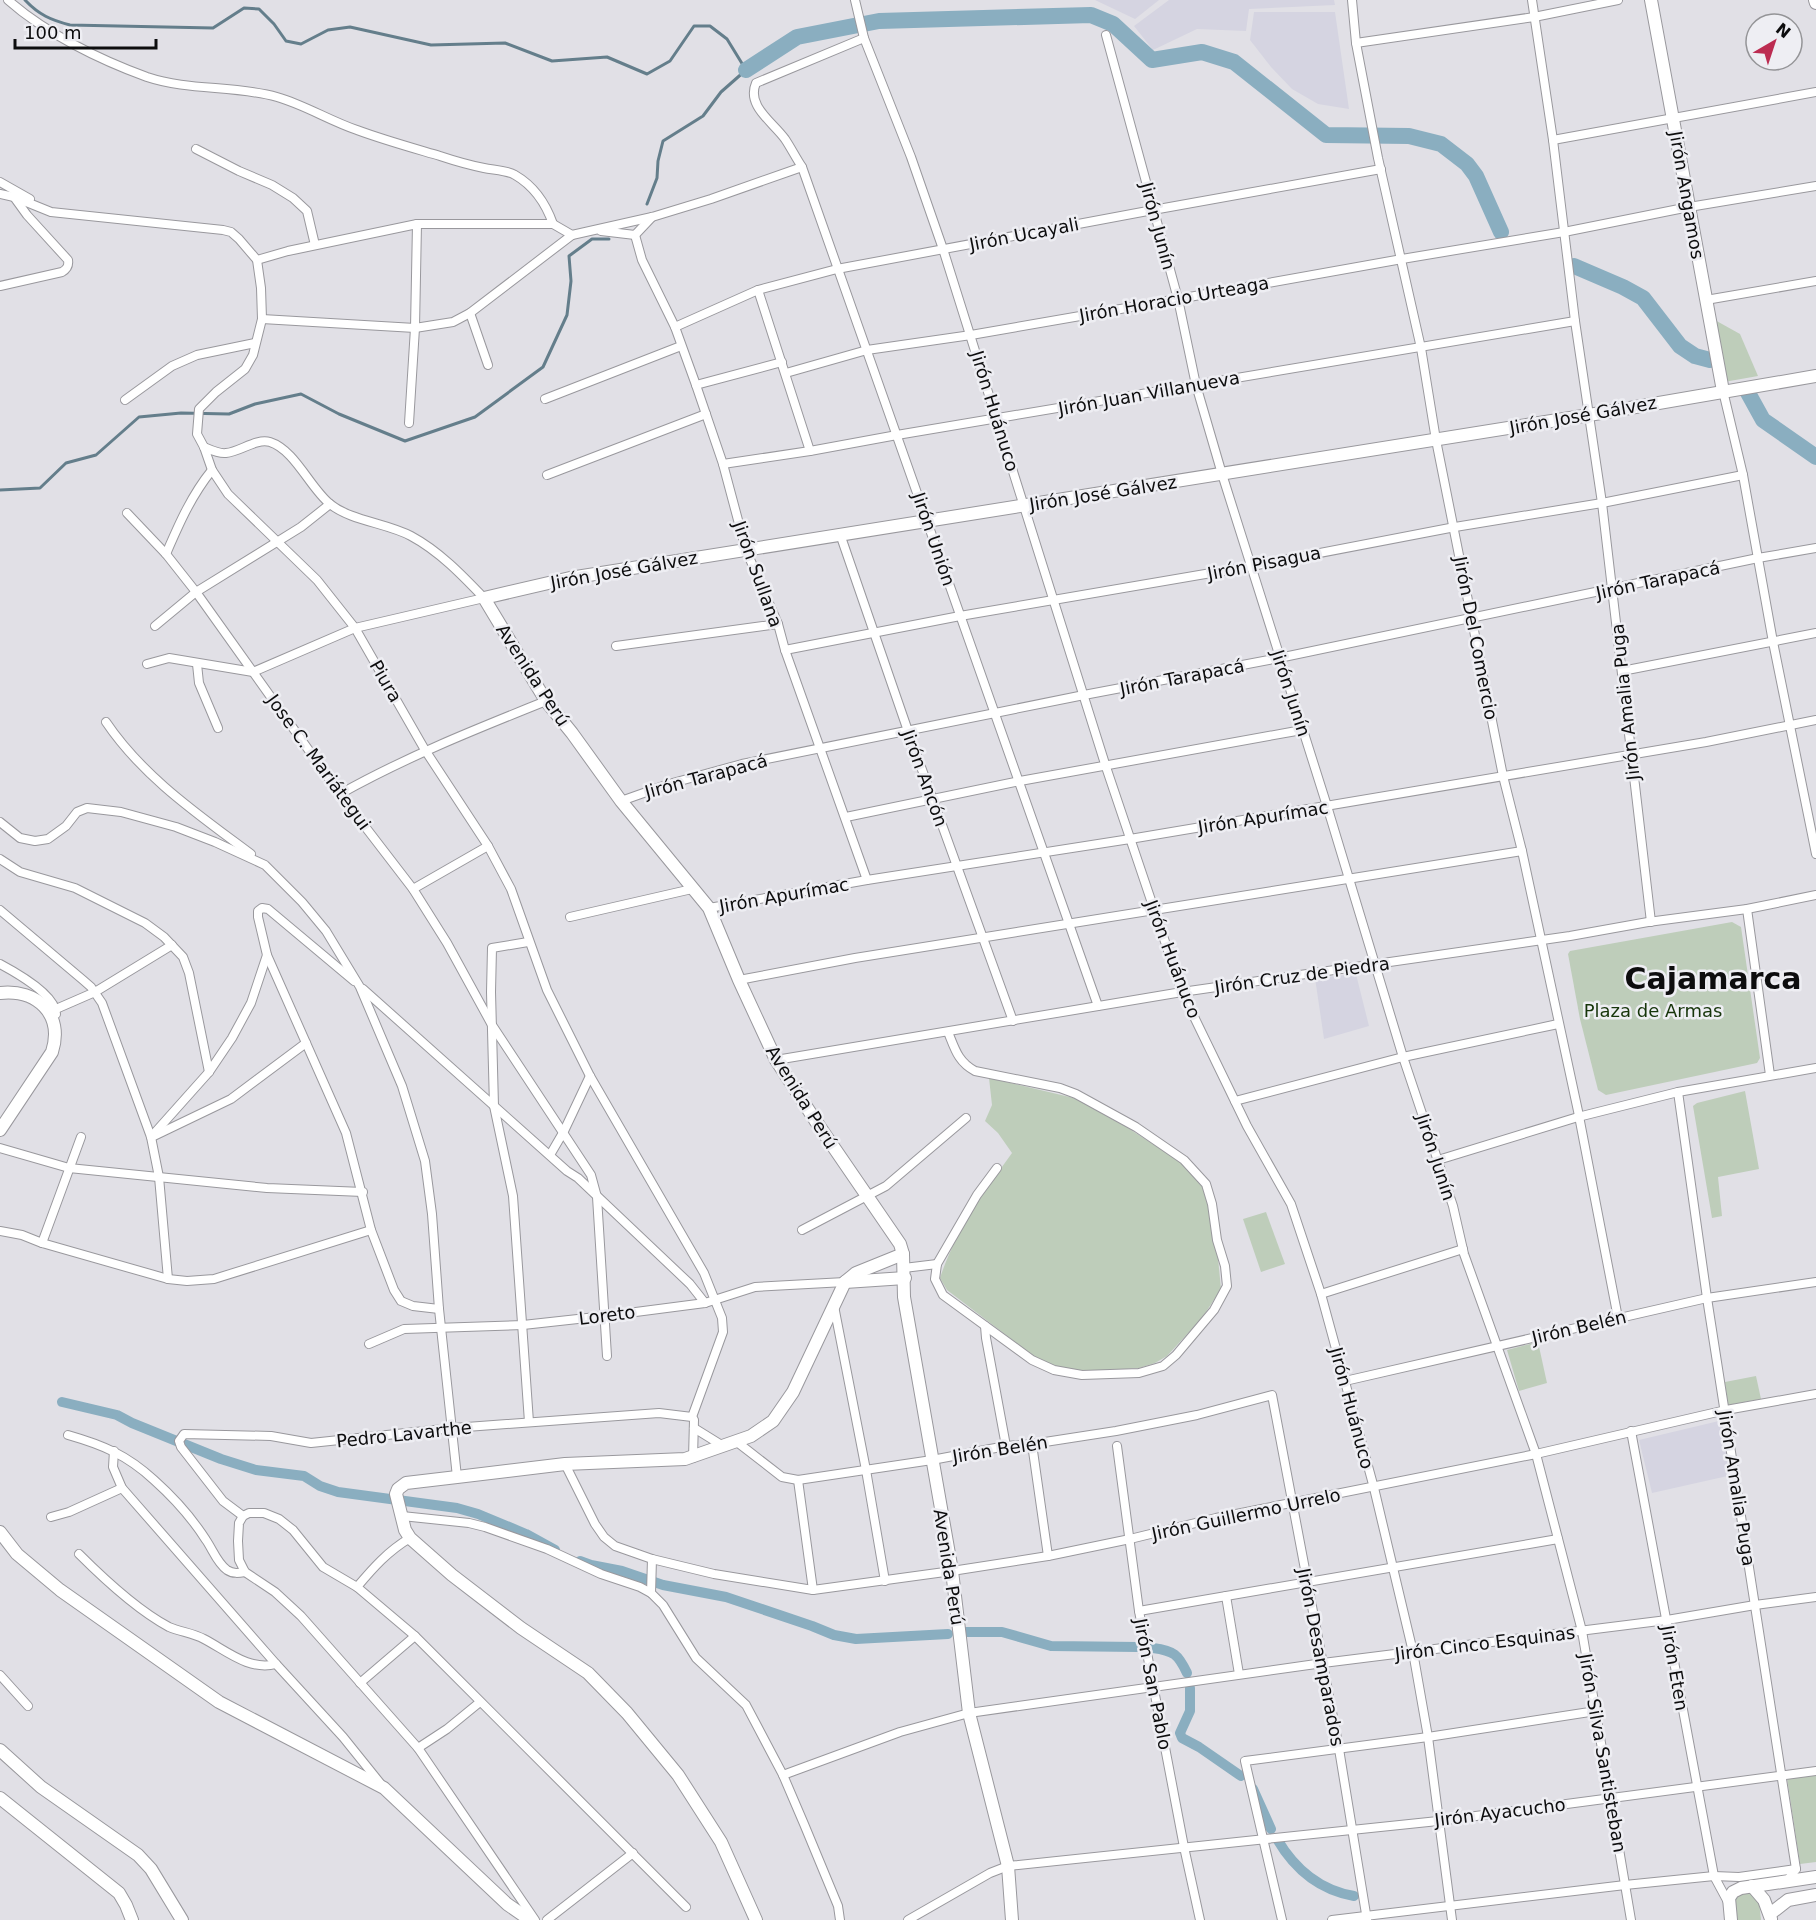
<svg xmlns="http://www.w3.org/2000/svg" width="1816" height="1920" font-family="'DejaVu Sans',sans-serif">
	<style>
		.built { fill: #d5d4e1 }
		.green { fill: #becdba }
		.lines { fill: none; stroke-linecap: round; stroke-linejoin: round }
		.stream { stroke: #647e8b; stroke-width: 3 }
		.canal { stroke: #8aaec0; stroke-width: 10 }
		.river { stroke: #8aaec0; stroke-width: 16 }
		.street-casing { stroke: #99989d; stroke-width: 10 }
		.secondary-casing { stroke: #99989d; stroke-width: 14 }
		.street { stroke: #fff; stroke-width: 8 }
		.secondary { stroke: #fff; stroke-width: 12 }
		.labels { text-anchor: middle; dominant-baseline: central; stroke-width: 5; stroke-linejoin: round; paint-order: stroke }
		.street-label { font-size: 18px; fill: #0d0d0e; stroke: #eeeef3 }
		.park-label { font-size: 18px; fill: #16350a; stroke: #eeeef3 }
		.town-label { font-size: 30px; font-weight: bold; fill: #0d0d0e; stroke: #eeeef3 }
	</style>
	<rect width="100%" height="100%" fill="#e1e0e6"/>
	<g class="built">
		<polygon points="1095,0 1159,0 1135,19"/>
		<polygon points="1169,0 1334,0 1335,5 1249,9 1246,31 1197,29 1153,50 1134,26"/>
		<polygon points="1254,12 1335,12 1349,109 1318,104 1292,89 1271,67 1250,40"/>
		<polygon points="1356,974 1369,1026 1324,1039 1315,978"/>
		<polygon points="1723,1420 1732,1475 1652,1493 1639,1440"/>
	</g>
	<g class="green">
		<polygon points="1713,319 1740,334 1758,376 1724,382"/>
		<polygon points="1732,922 1741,927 1760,1058 1757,1063 1606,1095 1598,1090 1580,1019 1568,954 1570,951"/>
		<path d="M989,1078L1074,1098L1128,1128L1182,1163L1202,1186L1209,1208L1213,1240L1218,1258L1221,1289L1202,1318L1167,1356L1155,1363L1139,1368L1086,1372L1055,1368L1032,1355L947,1290L940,1278C955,1232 984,1192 1012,1153L998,1133L985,1121L992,1105Z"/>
		<polygon points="1745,1091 1759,1169 1718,1177 1722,1216 1712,1218 1693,1106 1697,1103"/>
		<polygon points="1266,1212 1285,1264 1261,1272 1243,1219"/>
		<polygon points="1538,1342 1547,1383 1519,1391 1507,1350"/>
		<polygon points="1756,1376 1761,1399 1728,1405 1725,1382"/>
		<polygon points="1816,1774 1816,1862 1800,1864 1787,1778"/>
		<polygon points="1749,1891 1759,1901 1761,1920 1735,1920 1733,1897"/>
	</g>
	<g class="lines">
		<g class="stream">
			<path d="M25,0C39,15 51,20 70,25L213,28L244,8L259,9L274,24L286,41L301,44L328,30L350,27L431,45L505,43L552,61L607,57L647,74L670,61L694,26H710L727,39L746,70L721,92L703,116L663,141L658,161L657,178L647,204"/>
			<polyline points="0,490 40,488 66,463 96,455 139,417 181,413 229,414 255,404 301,394 339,414 405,441 475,417 543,367 567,315 571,281 569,256 592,239 609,239"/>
		</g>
		<g class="canal">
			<polyline points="62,1402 117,1415 132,1423 221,1459 256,1470 304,1476 320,1486 338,1492 457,1508 478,1514 526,1534 555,1550"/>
			<polyline points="580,1561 591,1565 622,1571 663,1585 726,1597 812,1626 834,1635 856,1639 948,1634"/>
			<polyline points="964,1632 1002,1632 1051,1646 1138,1647"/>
			<path d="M1153,1648C1174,1651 1178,1654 1187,1673"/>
			<polyline points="1190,1688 1190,1711 1180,1733 1182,1738 1199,1747 1241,1776"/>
			<polyline points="1253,1789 1271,1829"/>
			<path d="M1277,1839C1294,1868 1319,1890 1354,1896"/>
		</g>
		<g class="river">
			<polyline points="746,70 797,37 879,21 1091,15 1113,24 1152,60 1202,52 1234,62 1326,135 1409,136 1441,144 1467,164 1476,176 1501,232"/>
			<polyline points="1574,266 1623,287 1643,298 1680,346 1695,356 1710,360"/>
			<polyline points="1747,391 1763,420 1816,457"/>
		</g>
		<g class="street-casing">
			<g id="street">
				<path d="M8,0C45,33 100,60 147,77C189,91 234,85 277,97C305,105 330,121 357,130C384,140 413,148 440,156C455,161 469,165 484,168C494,170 507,170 515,175C534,186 546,204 553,224"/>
				<polyline points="855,0 864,38 911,157 943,249 1106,767 1182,992 1247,1126 1291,1204 1321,1294 1374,1488 1413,1652 1428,1737 1452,1920"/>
				<polyline points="1352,0 1356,43 1378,158 1421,348 1436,440 1503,776 1522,851 1578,1111 1618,1318"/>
				<polyline points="1532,0 1553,140 1575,321 1602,503 1651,922"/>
				<polyline points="1106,35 1178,299 1196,385 1222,474 1327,806 1403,1057 1453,1206 1464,1254 1536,1454 1582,1631 1631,1920"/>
				<path d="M864,38L756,83C746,106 773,122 785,139C791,148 796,158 802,167L1098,1006"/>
				<polyline points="1356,43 1534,17 1618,0"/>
				<polyline points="1553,140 1816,92"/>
				<polyline points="196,149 239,171 272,185 293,198 307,211 315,245"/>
				<polyline points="0,182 30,199"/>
				<polyline points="0,194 14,197 51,212 223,230 231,232 239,239 257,260 261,288 262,319 253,355 245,369 216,392 199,409 197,434 204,447 212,470 228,494 317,580 355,628 425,750 488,846 511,889 547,990 590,1076 704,1273 722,1318 723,1332 692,1417"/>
				<polyline points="601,231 635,235 652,217"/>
				<polyline points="635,235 642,260 675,327 696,385 723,464 746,550 778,624 785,650 867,880"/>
				<polyline points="257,260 288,251 417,224 553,224 572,235 652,217 711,199 802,167"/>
				<path d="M0,286L62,272C67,269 69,266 68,260L27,215L14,197"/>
				<polyline points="758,290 810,451"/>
				<polyline points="1706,300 1816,281"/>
				<polyline points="470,313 488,365"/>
				<polyline points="262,319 415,328 453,322 470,313 572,235"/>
				<polyline points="675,327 758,290 837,269 1153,210 1381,169"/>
				<polyline points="786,373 867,350 971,335 1178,299 1402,259 1564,232 1689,207 1816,186"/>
				<polyline points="696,385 782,362"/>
				<polyline points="1723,391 1743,475 1773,642 1816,854"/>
				<polyline points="545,399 681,346"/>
				<polyline points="125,400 172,366 197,355 255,343"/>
				<polyline points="409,423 415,328 417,224"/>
				<path d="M204,447C211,450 219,454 226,453C240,452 256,438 270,442C295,450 310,488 330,504C351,521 387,523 411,536C439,551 462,575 484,598"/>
				<polyline points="723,464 810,451 897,435 1575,321"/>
				<polyline points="547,475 706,414"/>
				<polyline points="127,513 166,554 196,592 340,794 413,889 447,943 492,1025 591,1175 597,1197 607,1356"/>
				<polyline points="840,534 908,731 1013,1021"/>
				<path d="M166,554C179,524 191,496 212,470"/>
				<polyline points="155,626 196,592 301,527 330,504"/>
				<polyline points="616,646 778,624"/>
				<polyline points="785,650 960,616 1252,566 1455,527 1602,503 1743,475"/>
				<polyline points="147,664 169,658 253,672 355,628 484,598"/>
				<polyline points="197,664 199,683 218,728"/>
				<polyline points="1622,671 1816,633"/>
				<path d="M106,722C143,777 199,815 251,854"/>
				<path d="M340,794C406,757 476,729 546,701"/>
				<polyline points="621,801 669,784 742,764 1084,695 1279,658 1758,558 1816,548"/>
				<polyline points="846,817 1020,781 1302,730"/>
				<polyline points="0,822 20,838 35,841 48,839 66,826 77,812 87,808 121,812 176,827 215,842 265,865 302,902 326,931 360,987 402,1086 425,1161 432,1214 439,1309 457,1477"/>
				<polyline points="0,859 20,872 75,888 145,923 164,937 183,957 189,973 209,1072"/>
				<polyline points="413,889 488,846"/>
				<polyline points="709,908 867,880 1130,839 1706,742 1816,720"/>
				<polyline points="1747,909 1770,1075"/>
				<polyline points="0,910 83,980 91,987 102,1003 151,1137 159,1177 168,1279"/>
				<polyline points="570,917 692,889"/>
				<polyline points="528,942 492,948 491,992 494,1106 513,1196 529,1422"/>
				<polyline points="267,955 346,1133 371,1230 394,1290 401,1301 413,1306 439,1309"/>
				<path d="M0,964C15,972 56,995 56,1014"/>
				<polyline points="739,980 855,958 1522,851"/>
				<polyline points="363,989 567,1171 578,1178 690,1284 705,1303"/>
				<polyline points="56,1009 95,992 172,945"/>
				<path d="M948,1032C955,1049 958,1062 975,1071L1060,1088L1076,1094L1136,1127L1184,1160L1206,1184L1212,1204L1217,1240L1225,1266L1227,1286L1214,1310L1176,1355L1163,1366L1139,1373L1082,1375L1054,1370L1032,1360L943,1295L935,1279L937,1264L977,1195L997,1168"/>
				<polyline points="776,1060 1182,992 1570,936 1648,922 1747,909 1816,895"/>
				<polyline points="1678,1092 1707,1298 1796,1869 1787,1881"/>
				<polyline points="1235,1101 1403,1057 1558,1024"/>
				<polyline points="154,1136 231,1099 306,1043"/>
				<polyline points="151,1137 209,1072 232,1038 251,1003 267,955 258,917 258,911 262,908 268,909 354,981"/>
				<polyline points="0,1148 69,1168 267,1188 363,1192"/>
				<polyline points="550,1155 564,1131 590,1076"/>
				<polyline points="1438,1160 1578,1117 1678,1092 1816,1068"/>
				<polyline points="802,1230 886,1186 966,1118"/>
				<polyline points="0,1231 22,1235 42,1243 168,1279 187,1281 214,1279 371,1230"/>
				<polyline points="42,1243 81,1137"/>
				<polyline points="904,1268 937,1264"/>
				<polyline points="1321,1294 1463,1249"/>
				<polyline points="834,1306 866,1470 885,1581"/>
				<polyline points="985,1326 986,1338 1006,1446"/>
				<polyline points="369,1344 404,1329 523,1325 605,1316 705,1303 755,1287 845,1282"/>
				<polyline points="1345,1381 1707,1298 1816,1282"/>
				<polyline points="694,1428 723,1446"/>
				<polyline points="1631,1431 1714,1876 1728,1902"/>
				<path d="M68,1435C103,1445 127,1455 154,1480C173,1497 192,1518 206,1540C213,1550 217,1563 227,1570C233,1574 239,1573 245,1572"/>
				<polyline points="737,1442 782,1477 798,1480 932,1460 1006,1446 1032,1444 1116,1431 1197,1415 1272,1395 1339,1749 1367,1920"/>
				<polyline points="1032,1444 1048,1556"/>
				<polyline points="1117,1446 1139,1611 1184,1847 1200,1920"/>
				<polyline points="114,1451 113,1467 122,1488 276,1664 343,1737 380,1783"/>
				<polyline points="565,1464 595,1524 604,1537 615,1546 652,1559 714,1574 813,1590 952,1571 1048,1556 1130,1539 1216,1518 1536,1454 1726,1410 1816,1394"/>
				<polyline points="798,1480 813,1590"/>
				<polyline points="243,1516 223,1501 181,1447 179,1441 184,1434 271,1436 311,1443 453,1428 659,1413 692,1417 694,1420 693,1458"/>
				<polyline points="402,1516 469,1523 485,1527 547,1549 601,1574 640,1587 651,1593"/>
				<polyline points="51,1517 69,1512 122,1488"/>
				<path d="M79,1554C103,1578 139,1611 169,1627C181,1632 193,1633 204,1639C227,1651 249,1671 276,1664"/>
				<polyline points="652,1559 651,1593 663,1605 696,1658 746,1705 783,1775 804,1824 838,1906 840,1920"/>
				<path d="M357,1587C373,1568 388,1551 410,1538"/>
				<polyline points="1226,1596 1239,1674"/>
				<polyline points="1139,1611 1558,1539"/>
				<polyline points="0,1675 28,1706"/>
				<polyline points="360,1683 415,1636"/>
				<polyline points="418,1748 447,1729 480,1702"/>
				<polyline points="783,1775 900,1732 969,1713 1323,1663 1667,1620 1755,1605 1816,1597"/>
				<polyline points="535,1920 418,1748 301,1616 275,1592 245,1572 239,1560 238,1541 239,1523 243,1516 249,1513 264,1513 279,1519 293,1530 323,1567 357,1587 415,1636 686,1907"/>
				<polyline points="547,1920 633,1853"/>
				<polyline points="908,1920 990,1873 1008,1866 1438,1821 1816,1771"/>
				<polyline points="1282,1920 1245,1761 1428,1737 1596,1711"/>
				<polyline points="1332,1920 1625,1885 1714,1876 1739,1877 1796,1869"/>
			</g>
		</g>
		<g class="secondary-casing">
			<g id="secondary">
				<polyline points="1651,0 1723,391"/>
				<polyline points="1815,0 1816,3"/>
				<path d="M0,993C37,989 64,1014 52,1052L0,1130"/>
				<polyline points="845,1282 905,1278"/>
				<polyline points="0,1532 17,1554 60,1590 219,1702 384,1788 507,1904 530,1920"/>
				<polyline points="0,1750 41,1787 138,1855 151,1869 182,1920"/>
				<polyline points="0,1798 119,1893 126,1905 132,1920"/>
				<polyline points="1752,1886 1764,1900 1771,1919"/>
				<polyline points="1770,1914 1788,1900 1816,1895"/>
				<polyline points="756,1920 721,1842 678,1775 627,1713 588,1673 521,1628 452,1575 410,1538 405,1530 396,1494 398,1489 406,1483 457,1477 565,1464 685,1459 751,1436 773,1421 793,1392 845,1282 856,1273 903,1254"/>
				<polyline points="1012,1920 1008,1866 969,1713 952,1571 904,1297 903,1254 900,1244 815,1120 776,1060 739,980 709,908 621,801 572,733 546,701 484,598 570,578 1589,415 1816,376"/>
				<polyline points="1731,1920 1729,1898 1733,1892 1741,1888 1816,1877"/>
			</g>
		</g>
		<use href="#street" class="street"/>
		<use href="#secondary" class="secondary"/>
	</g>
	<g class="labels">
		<g class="street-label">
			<text transform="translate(1687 195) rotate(80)">Jirón Angamos</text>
			<text transform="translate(1158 226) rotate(75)">Jirón Junín</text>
			<text transform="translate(1024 234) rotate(-11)">Jirón Ucayali</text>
			<text transform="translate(1174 299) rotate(-10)">Jirón Horacio Urteaga</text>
			<text transform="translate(1149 393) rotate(-10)">Jirón Juan Villanueva</text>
			<text transform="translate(995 411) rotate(73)">Jirón Huánuco</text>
			<text transform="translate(1583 415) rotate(-10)">Jirón José Gálvez</text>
			<text transform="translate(1103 493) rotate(-9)">Jirón José Gálvez</text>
			<text transform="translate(934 539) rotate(71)">Jirón Unión</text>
			<text transform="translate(1264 563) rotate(-11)">Jirón Pisagua</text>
			<text transform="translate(624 570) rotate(-10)">Jirón José Gálvez</text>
			<text transform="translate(758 574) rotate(70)">Jirón Sullana</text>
			<text transform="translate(1658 580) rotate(-12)">Jirón Tarapacá</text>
			<text transform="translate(1476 638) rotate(79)">Jirón Del Comercio</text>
			<text transform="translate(533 675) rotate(57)">Avenida Perú</text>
			<text transform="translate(1182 677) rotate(-11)">Jirón Tarapacá</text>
			<text transform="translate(386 681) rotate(60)">Piura</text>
			<text transform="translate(1291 693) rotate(72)">Jirón Junín</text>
			<text transform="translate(1625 702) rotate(-96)">Jirón Amalia Puga</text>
			<text transform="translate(319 762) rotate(54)">Jose C. Mariátegui</text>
			<text transform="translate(706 776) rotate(-15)">Jirón Tarapacá</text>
			<text transform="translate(925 778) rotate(70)">Jirón Ancón</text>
			<text transform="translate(1263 817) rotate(-9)">Jirón Apurímac</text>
			<text transform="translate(784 895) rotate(-10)">Jirón Apurímac</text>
			<text transform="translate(1173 959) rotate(69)">Jirón Huánuco</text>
			<text transform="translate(1302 975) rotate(-8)">Jirón Cruz de Piedra</text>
			<text transform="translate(802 1097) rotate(58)">Avenida Perú</text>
			<text transform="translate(1436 1157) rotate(72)">Jirón Junín</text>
			<text transform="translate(607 1315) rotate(-7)">Loreto</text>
			<text transform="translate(1579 1327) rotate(-13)">Jirón Belén</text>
			<text transform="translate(1352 1408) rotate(75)">Jirón Huánuco</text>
			<text transform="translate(404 1434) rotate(-6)">Pedro Lavarthe</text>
			<text transform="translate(1000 1449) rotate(-9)">Jirón Belén</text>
			<text transform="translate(1737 1488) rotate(81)">Jirón Amalia Puga</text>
			<text transform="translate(1246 1514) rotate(-12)">Jirón Guillermo Urrelo</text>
			<text transform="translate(949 1567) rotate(81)">Avenida Perú</text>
			<text transform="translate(1485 1643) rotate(-7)">Jirón Cinco Esquinas</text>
			<text transform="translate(1321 1657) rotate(79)">Jirón Desamparados</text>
			<text transform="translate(1675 1668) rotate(80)">Jirón Eten</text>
			<text transform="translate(1153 1684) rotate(79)">Jirón San Pablo</text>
			<text transform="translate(1603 1753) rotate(80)">Jirón Silva Santisteban</text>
			<text transform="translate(1500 1812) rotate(-7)">Jirón Ayacucho</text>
		</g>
		<g class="park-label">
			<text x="1653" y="1010">Plaza de Armas</text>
		</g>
		<g class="town-label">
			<text x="1713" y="978">Cajamarca</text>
		</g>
	</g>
	<g transform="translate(1774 42) rotate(39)"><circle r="28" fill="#eeeef3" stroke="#949497" stroke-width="1.5"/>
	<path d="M0-4.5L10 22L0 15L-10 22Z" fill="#bc2c51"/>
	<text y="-9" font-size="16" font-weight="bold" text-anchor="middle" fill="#0d0d0e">N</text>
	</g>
	<path d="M15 39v9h141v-9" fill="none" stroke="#0d0d0e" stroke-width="3"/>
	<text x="24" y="39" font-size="18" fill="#0d0d0e" stroke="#eeeef3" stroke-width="4.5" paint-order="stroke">100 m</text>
</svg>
